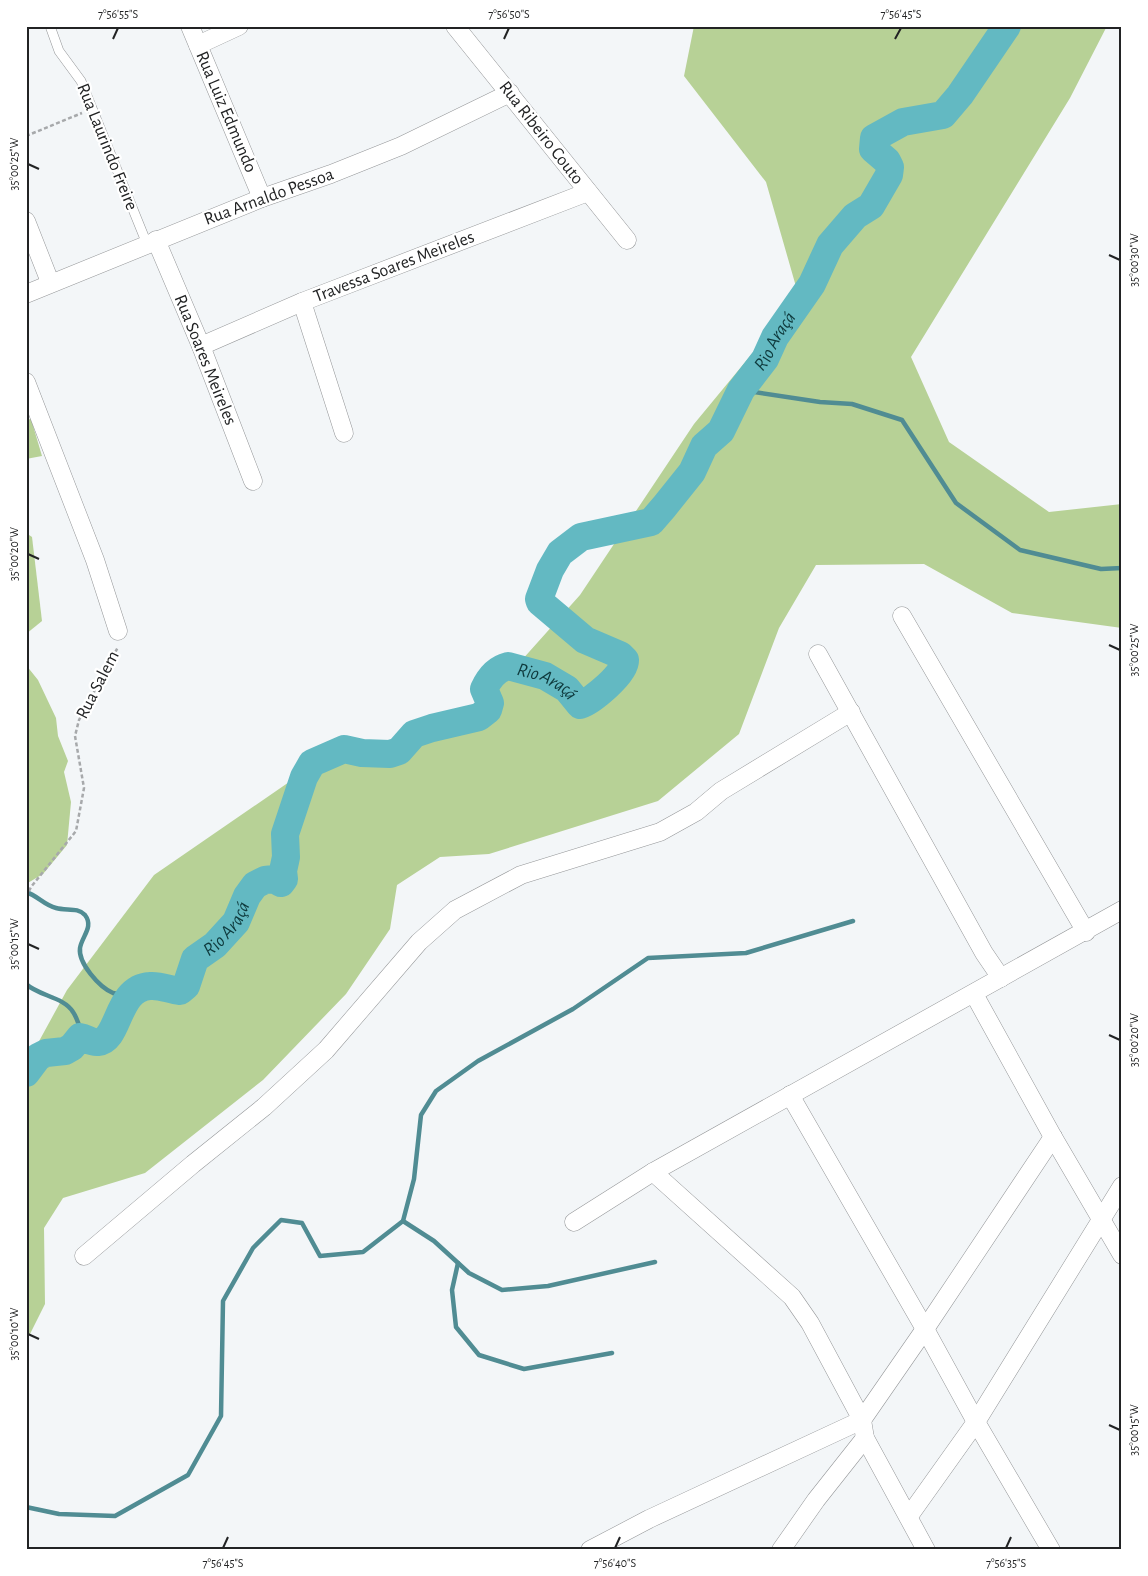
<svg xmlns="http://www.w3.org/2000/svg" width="1148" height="1576" font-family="'Alegreya Sans',sans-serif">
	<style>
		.forest { fill: #b7d196 }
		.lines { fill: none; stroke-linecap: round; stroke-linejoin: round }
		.stream { stroke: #508c93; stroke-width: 4.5 }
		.river { stroke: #63b9c2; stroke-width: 28 }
		.service-casing { stroke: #959799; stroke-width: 10 }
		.minor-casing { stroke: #959799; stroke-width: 19 }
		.path { stroke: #a7a9ab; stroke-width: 2.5; stroke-dasharray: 4 2.5; stroke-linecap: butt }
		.service { stroke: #fff; stroke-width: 9 }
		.minor { stroke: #fff; stroke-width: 18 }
		.ticks { fill: none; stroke: #222324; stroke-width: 2 }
		.labels { text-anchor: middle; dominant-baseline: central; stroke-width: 4.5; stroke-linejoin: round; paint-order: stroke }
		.street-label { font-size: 18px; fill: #222324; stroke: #fff }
		.water-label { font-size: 19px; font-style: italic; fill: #0e393c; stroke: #fff }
		.neatline { fill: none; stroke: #222324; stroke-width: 2 }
		.ticks-label { font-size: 12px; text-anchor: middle; fill: #222324 }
	</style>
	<rect width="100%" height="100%" fill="#f3f6f8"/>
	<g class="forest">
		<polygon points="694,26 1107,26 1070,98 911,357 949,442 1049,512 1122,504 1122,628 1012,613 924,564 816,565 779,628 739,734 658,801 489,854 440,857 397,885 390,929 346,994 263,1080 145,1173 63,1198 44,1228 45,1304 26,1342 26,1065 67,990 154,875 321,760 461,728 580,595 694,424 799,297 766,182 684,76"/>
		<polygon points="31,419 42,456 26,459 26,420"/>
		<polygon points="26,533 32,537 42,621 26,634"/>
		<polygon points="26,665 38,680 56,718 58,736 68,761 64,772 71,802 67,845 43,874 26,884"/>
	</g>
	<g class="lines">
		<g class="stream">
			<polyline points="741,390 820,402 852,404 902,420 956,503 1020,550 1101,569 1122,568"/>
			<path d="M26,892C38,896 44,905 56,908C66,911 78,907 85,915C94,927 82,936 80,948C78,963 99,987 113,993C119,995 125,994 131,993"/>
			<path d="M26,984C39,996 64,997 73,1012C78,1019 80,1029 83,1038"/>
			<polyline points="403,1221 434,1241 469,1273 502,1290 548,1286 655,1262"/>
			<polyline points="458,1263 452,1290 456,1327 479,1355 524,1369 612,1353"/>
			<polyline points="26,1507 59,1514 115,1516 188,1475 221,1416 223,1301 253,1248 281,1220 302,1223 320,1256 363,1252 403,1221 414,1179 421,1115 436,1091 478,1061 573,1009 648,958 746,953 853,921"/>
		</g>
		<path class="river" id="s1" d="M26,1073L38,1057L46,1053L65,1051L72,1047L80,1037C87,1038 91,1043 98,1042C120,1040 116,988 150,986C160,985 170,990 180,991L186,986L195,959L215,945L236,922L247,896L255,885L265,880L274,879L281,883L284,879L283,871L286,857L285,834L304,777L312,763L344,749L362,753L390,754L399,751L414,734L432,728L479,717L488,710L490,703L484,689C489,678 496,669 508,666L545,676L567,689L580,705C592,701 626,673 625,660L620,655L585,640L540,602L539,599L550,570L560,553L581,537L651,522L664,507L692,472L704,446L721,431L741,390L765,359L775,337L812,284L830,245L855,216L871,206L889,175L890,167L887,161L873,149L874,138L903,122L943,115L960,95L1007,26"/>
		<g class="service-casing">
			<polyline id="service" points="50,26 59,51 81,81 147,244"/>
		</g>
		<g class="minor-casing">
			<g id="minor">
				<polyline points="190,26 262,198"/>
				<polyline points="455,26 627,240"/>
				<polyline points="198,45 239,26"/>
				<polyline points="26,221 50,282"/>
				<polyline points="156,240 201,346 253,481"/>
				<polyline points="26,294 262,198 331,174 401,146 510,93"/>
				<polyline points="302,302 344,433"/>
				<polyline points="201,346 302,302 588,192"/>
				<polyline points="26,382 95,560 118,631"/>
				<polyline points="902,616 1086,932"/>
				<polyline points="818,654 984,953 1001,978"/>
				<polyline points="974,994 1053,1137 1122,1255"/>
				<polyline points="790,1095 925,1329 976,1422 1051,1550"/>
				<polyline points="653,1172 792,1297 810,1323 862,1420 865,1438 926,1550"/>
				<polyline points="574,1222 653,1172 1122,910"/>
				<polyline points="84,1256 193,1164 264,1107 326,1050 419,942 455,910 521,875 660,832 696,812 721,791 851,712"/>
				<polyline points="909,1516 976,1422 1122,1186"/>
				<polyline points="590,1550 649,1519 862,1420 925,1329 1053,1137"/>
				<polyline points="781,1550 816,1500 865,1438"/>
			</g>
		</g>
		<g class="path">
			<polyline points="26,136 82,113"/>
			<polyline points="26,897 31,887 76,831 84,788 75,736 79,720 118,647"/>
		</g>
		<use href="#service" class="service"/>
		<use href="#minor" class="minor"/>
	</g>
	<path class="ticks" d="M113,39L118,28M504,39L509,28M895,39L901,28M28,164L39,169M1109,255L1120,260M28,554L39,559M1109,645L1120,650M28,944L39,949M1109,1035L1120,1040M28,1334L39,1339M1109,1425L1120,1430M223,1548L228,1537M615,1548L620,1537M1006,1548L1011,1537"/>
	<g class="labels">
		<g class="street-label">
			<text transform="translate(226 112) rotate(67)">Rua Luiz Edmundo</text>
			<text transform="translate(541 133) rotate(52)">Rua Ribeiro Couto</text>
			<text transform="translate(107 147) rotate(68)">Rua Laurindo Freire</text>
			<text transform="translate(269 197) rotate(-20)">Rua Arnaldo Pessoa</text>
			<text transform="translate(394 267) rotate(-21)">Travessa Soares Meireles</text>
			<text transform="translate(205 360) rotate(68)">Rua Soares Meireles</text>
			<text transform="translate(98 685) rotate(-63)">Rua Salem</text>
		</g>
		<g class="water-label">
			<text stroke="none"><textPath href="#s1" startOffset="1364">Rio Araçá</textPath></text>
			<text stroke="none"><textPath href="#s1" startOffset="779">Rio Araçá</textPath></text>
			<text stroke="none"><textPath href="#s1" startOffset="280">Rio Araçá</textPath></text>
		</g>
	</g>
	<rect width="1148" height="1576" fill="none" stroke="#ffffff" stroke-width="55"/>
	<rect x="28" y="28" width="1092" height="1520" class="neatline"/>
	<g class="ticks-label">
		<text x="118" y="18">7°56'55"S</text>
		<text x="509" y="18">7°56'50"S</text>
		<text x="901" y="18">7°56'45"S</text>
		<text transform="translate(14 164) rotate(-90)" y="4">35°00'25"W</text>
		<text transform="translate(1134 260) rotate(-90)" y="4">35°00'30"W</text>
		<text transform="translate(14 554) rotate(-90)" y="4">35°00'20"W</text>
		<text transform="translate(1134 650) rotate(-90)" y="4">35°00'25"W</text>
		<text transform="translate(14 944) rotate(-90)" y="4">35°00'15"W</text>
		<text transform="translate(1134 1040) rotate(-90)" y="4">35°00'20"W</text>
		<text transform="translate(14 1334) rotate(-90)" y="4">35°00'10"W</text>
		<text transform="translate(1134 1430) rotate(-90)" y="4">35°00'15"W</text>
		<text x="223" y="1567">7°56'45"S</text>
		<text x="615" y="1567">7°56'40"S</text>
		<text x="1006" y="1567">7°56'35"S</text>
	</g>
</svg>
